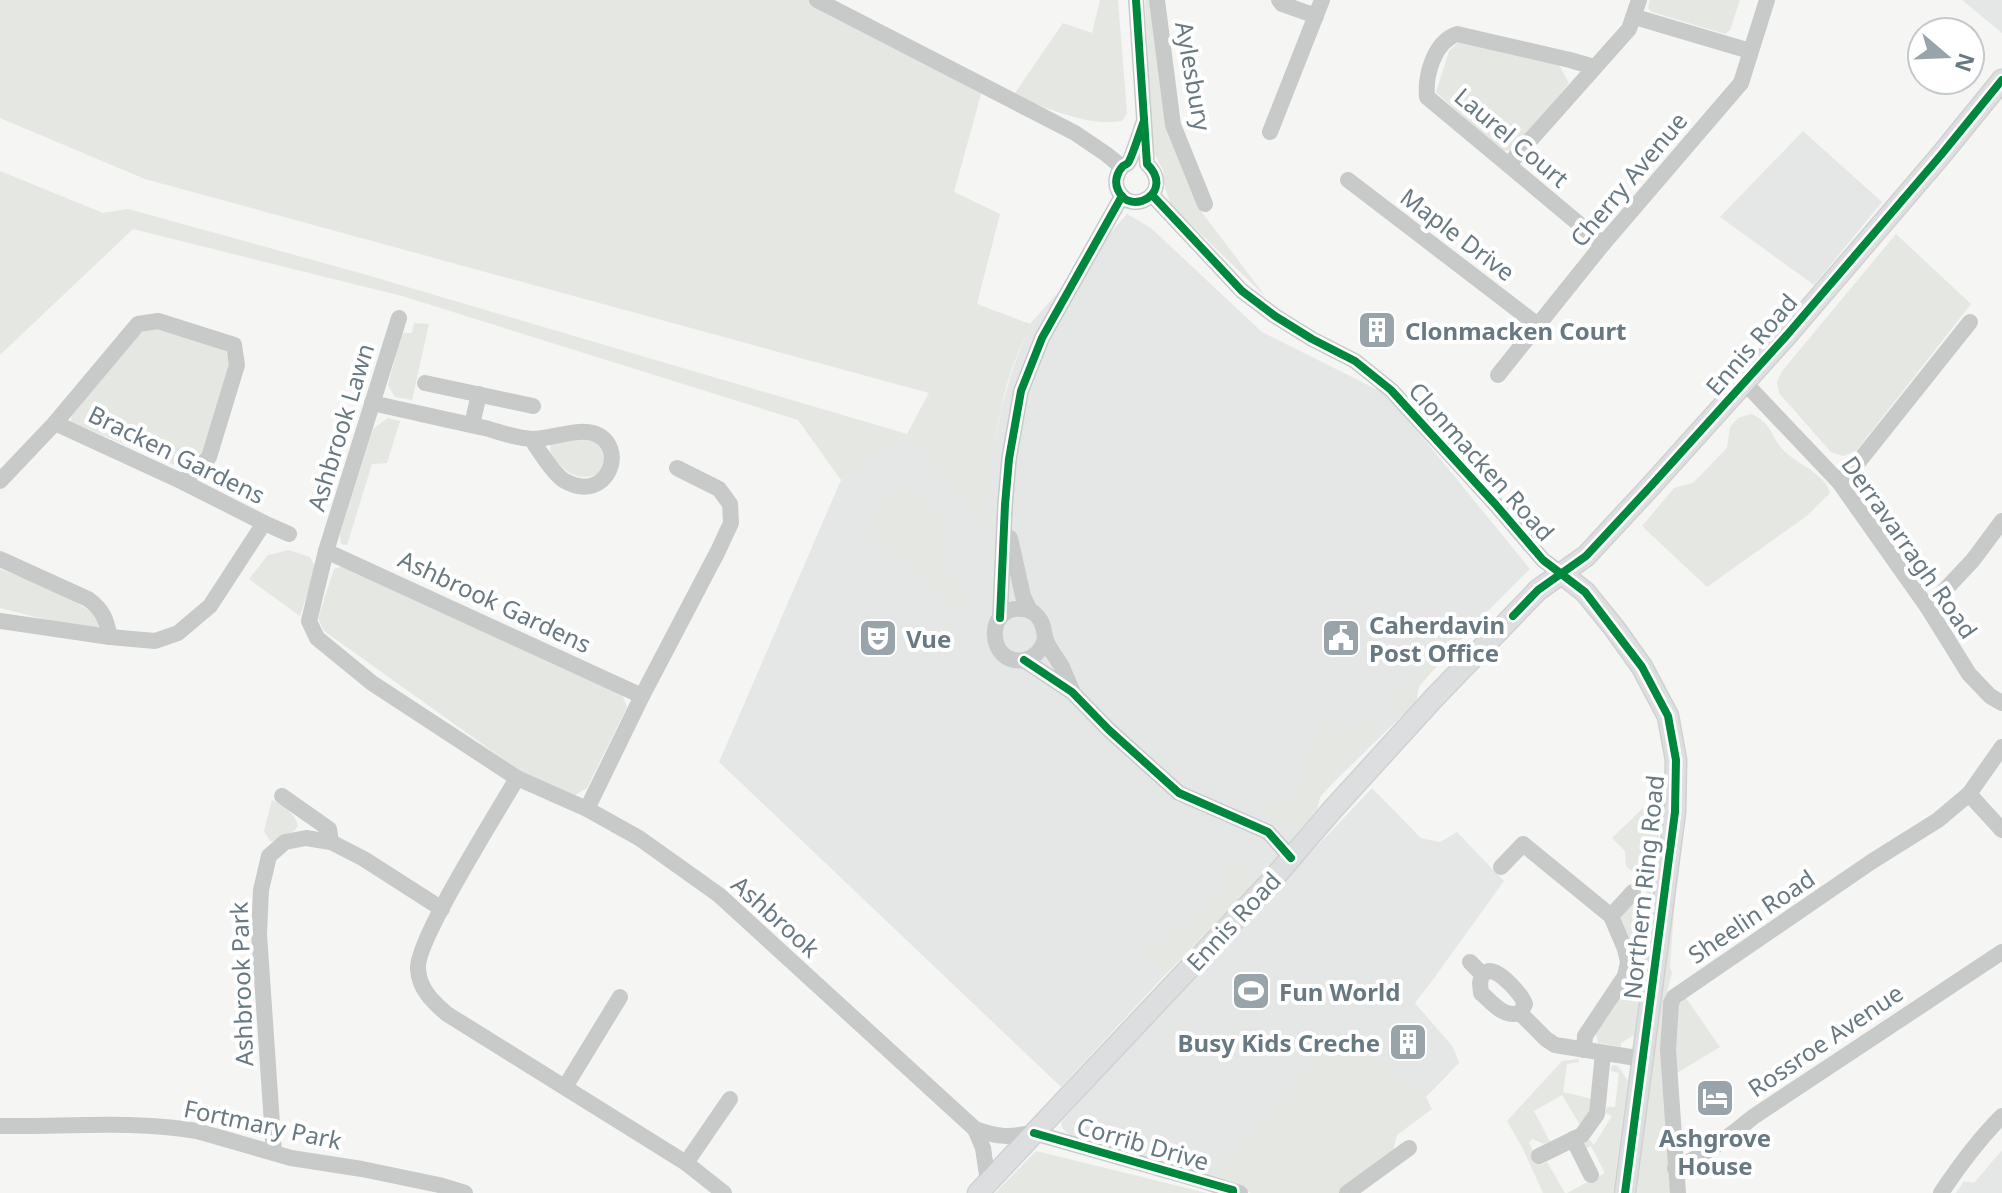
<svg xmlns="http://www.w3.org/2000/svg" width="2002" height="1193" font-family="'Noto Sans',sans-serif">
	<style>
		.built { fill: #e5e7e7 }
		.green { fill: #e4e7e2 }
		.lines { fill: none; stroke-linecap: round; stroke-linejoin: round }
		.major-casing { stroke: #d0d1d1; stroke-width: 23 }
		.minor { stroke: #c8caca; stroke-width: 16 }
		.major { stroke: #dddedf; stroke-width: 20 }
		.cycleway-casing { stroke: #fff; stroke-width: 13 }
		.cycleway { stroke: #00873e; stroke-width: 8 }
		.labels { text-anchor: middle; dominant-baseline: central; stroke-width: 8; stroke-linejoin: round; paint-order: stroke }
		.street-label { font-size: 24px; fill: #687982; stroke: #fff }
		.poi-label { font-size: 24px; font-weight: bold; fill: #687982; stroke: #fff; text-anchor: start }
	</style>
	<rect width="100%" height="100%" fill="#f5f5f4"/>
	<g class="built">
		<polygon points="1962,0 2002,0 2002,33"/>
		<polygon points="1803,131 1882,202 1814,285 1720,217"/>
		<polygon points="1127,214 1151,228 1262,332 1382,392 1411,423 1530,569 1472,627 1419,686 1416,702 1331,785 1320,797 1317,809 1269,867 1165,975 1061,1087 719,762 841,480 907,434 985,523 991,461 1001,409 1012,371 1030,324"/>
		<polygon points="1372,788 1421,838 1440,842 1457,832 1504,881 1432,981 1415,1003 1453,1047 1459,1063 1426,1097 1338,1035 1212,1177 1070,1135 1063,1129 1061,1123 1063,1120 1164,1008"/>
		<polygon points="2002,1150 2002,1193 1956,1193 1964,1181 1974,1183"/>
	</g>
	<g class="green">
		<path d="M0,0H816L981,94L954,192L1000,214L977,304L1030,324C1024,340 1017,355 1011,371C995,420 990,472 985,524L907,434L841,480L798,420L402,296L133,229L0,355V171L103,213L128,209L360,273L907,434L929,393L145,179L0,118Z"/>
		<path d="M1100,0H1118L1127,113L1122,121C1086,127 1048,107 1013,96L1063,23L1092,33Z"/>
		<polygon points="1145,0 1151,0 1168,126 1200,210 1266,297 1171,205 1165,188 1163,170 1151,148"/>
		<polygon points="1650,0 1740,0 1730,30 1725,34 1652,12 1648,8"/>
		<polygon points="1459,42 1559,65 1569,83 1514,150 1501,151 1436,92 1449,51"/>
		<polygon points="1896,234 1971,304 1856,451 1843,456 1831,452 1779,393 1777,382 1782,371"/>
		<polygon points="414,323 429,324 412,400 395,397 388,385 402,333 412,333"/>
		<polygon points="152,328 225,349 231,364 202,452 182,468 71,422 72,409 140,332"/>
		<path d="M1751,414C1770,422 1769,431 1780,446C1793,464 1824,471 1830,493L1808,515L1707,587L1642,526L1674,488L1693,483L1727,448L1730,427L1738,418Z"/>
		<polygon points="388,418 400,421 387,463 372,464 347,545 341,544 340,534 373,429"/>
		<path d="M576,438L598,439L606,456L601,473C574,483 568,473 550,454L551,443Z"/>
		<path d="M902,488C923,491 940,513 950,531C948,535 945,538 943,542C930,572 983,582 960,618L865,526C872,508 884,496 902,488Z"/>
		<polygon points="289,550 310,557 316,568 300,616 249,579 268,555"/>
		<polygon points="343,566 622,694 627,707 587,788 575,795 523,773 324,631 318,618 334,569"/>
		<path d="M0,569C24,579 89,601 100,623L95,630H86L0,608Z"/>
		<polygon points="1466,620 1472,627 1419,686 1416,702 1408,710 1397,709 1391,703 1397,691 1414,678"/>
		<path d="M1321,711L1345,732L1365,712C1378,725 1382,730 1368,745H1360L1334,774L1331,785L1320,797L1317,809L1304,824L1292,825L1261,816L1263,801L1281,805L1285,797L1293,800L1301,782Z"/>
		<polygon points="1665,787 1634,1035 1621,1043 1621,1047 1598,1043 1596,1034 1601,1021 1621,992 1621,916 1631,903 1644,897 1647,891 1647,884 1626,866 1625,851 1612,838"/>
		<path d="M272,800C285,807 294,812 298,826C293,835 280,837 271,842L264,831Z"/>
		<polygon points="1228,859 1259,878 1165,975 1140,949 1144,944 1152,948 1177,922 1185,925 1223,884"/>
		<polygon points="1677,870 1670,967 1672,973 1662,1012 1661,1049 1672,1193 1637,1193"/>
		<polygon points="1686,998 1720,1047 1675,1074 1677,1006"/>
		<polygon points="1338,1034 1426,1097 1432,1109 1397,1135 1392,1156 1339,1193 1251,1193 1212,1177"/>
		<polygon points="1579,1059 1579,1062 1567,1064 1563,1092 1593,1099 1592,1113 1580,1125 1562,1095 1534,1111 1550,1142 1544,1144 1532,1139 1529,1143 1541,1165 1547,1162 1565,1193 1543,1193 1523,1149 1507,1121 1562,1061"/>
		<polygon points="1614,1065 1618,1066 1628,1081 1613,1193 1567,1193 1605,1173 1591,1146 1582,1150 1583,1144 1588,1138 1594,1145 1612,1116 1605,1113 1607,1107 1615,1107 1619,1073 1611,1071 1611,1067"/>
		<polygon points="1036,1151 1207,1193 995,1193"/>
	</g>
	<g class="lines">
		<g class="major-casing">
			<g id="major">
				<polyline points="1561,573 1585,592 1615,629 1642,667 1668,716 1676,760 1675,812 1625,1193"/>
				<polyline points="978,1193 1272,880 1333,809 1434,698 1538,590 1586,556 1650,487 1787,335 1941,155 2002,80"/>
			</g>
		</g>
		<g class="minor">
			<polyline points="817,0 1075,133 1106,154 1122,167"/>
			<path d="M1136,0C1140,55 1143,109 1147,164C1176,192 1130,218 1118,190C1114,182 1117,172 1123,166C1125,165 1127,164 1128,163C1132,158 1141,128 1144,121"/>
			<polyline points="1157,0 1173,125 1205,204"/>
			<polyline points="1279,0 1282,4 1316,16"/>
			<polyline points="1635,17 1750,51"/>
			<path d="M1594,67L1570,60L1457,34C1434,42 1425,75 1427,97L1603,244"/>
			<polyline points="1270,132 1322,0"/>
			<polyline points="1509,164 1629,29 1639,0"/>
			<polyline points="1348,180 1539,326"/>
			<polyline points="1152,195 1242,291 1275,316 1312,339 1355,361 1391,390 1496,505 1543,560 1561,573"/>
			<polyline points="399,318 326,551 309,621 317,638 372,683 517,778"/>
			<polyline points="1498,375 1603,244 1741,83 1767,0"/>
			<polyline points="425,383 533,406"/>
			<polyline points="1745,383 1839,482 1928,608 1969,674 1990,696 2002,703"/>
			<path d="M372,403C409,411 447,420 485,428C500,432 518,439 533,439C551,439 577,428 593,433C630,445 608,505 565,481C554,475 539,450 531,439"/>
			<polyline points="55,423 138,324 158,321 234,345 237,365 209,457 183,482"/>
			<polyline points="472,425 479,394"/>
			<polyline points="0,481 55,423 183,482 264,523 210,606 178,633 155,641 110,637 0,621"/>
			<polyline points="1839,482 1860,460 1970,322"/>
			<polyline points="264,523 289,534"/>
			<polyline points="1010,538 1023,596 1030,611"/>
			<polyline points="326,551 642,696 587,809"/>
			<path d="M0,559L88,599C103,610 106,619 110,637"/>
			<polyline points="1928,608 1973,560 2002,521"/>
			<polyline points="1000,618 1005,505 1009,459 1021,391 1042,338 1122,196"/>
			<path d="M1045,639C1042,649 1035,658 1024,660C987,666 984,605 1022,609C1029,609 1034,612 1038,617C1045,625 1043,632 1046,640C1049,649 1057,658 1062,667C1065,674 1068,682 1072,690"/>
			<polyline points="1024,660 1072,692 1109,730 1179,793 1268,832 1291,858"/>
			<polyline points="642,696 718,551 731,523 730,504 719,489 677,468"/>
			<polyline points="1969,794 2002,830"/>
			<polyline points="282,796 329,829 331,842"/>
			<polyline points="1501,867 1523,844 1611,916 1625,949 1628,962 1625,976 1585,1036 1584,1050"/>
			<polyline points="1611,916 1633,892"/>
			<path d="M1470,962L1482,974C1484,973 1487,972 1489,971C1500,970 1521,994 1525,1004L1520,1013C1503,1018 1493,1003 1481,993L1480,983L1482,974"/>
			<polyline points="1520,1013 1546,1039 1555,1045 1643,1059"/>
			<polyline points="565,1087 620,997"/>
			<path d="M0,1126C65,1127 132,1120 197,1131L291,1158L362,1169L439,1185L465,1193"/>
			<polyline points="975,1129 983,1148 988,1182"/>
			<polyline points="1573,1139 1591,1175"/>
			<polyline points="274,1153 259,934 261,890 269,856 285,842 306,838 331,842 364,859 442,909"/>
			<polyline points="1539,1156 1582,1135 1597,1114 1603,1053"/>
			<polyline points="686,1163 730,1099"/>
			<path d="M1675,1168C1704,1156 1729,1137 1753,1117L2002,952"/>
			<path d="M724,1193L686,1163L447,1014C433,1002 419,989 418,969C415,942 499,810 517,778L587,809L639,838L719,895L975,1129C1000,1138 1009,1137 1034,1133L1196,1179L1240,1193"/>
			<polyline points="1347,1193 1409,1148"/>
			<polyline points="1678,1193 1668,1050 1671,1003 1674,997 1871,862 1938,820 1969,794 2002,747"/>
			<path d="M1941,1193C1959,1166 1979,1139 2002,1116"/>
		</g>
		<use href="#major" class="major"/>
		<g class="cycleway-casing">
			<g id="cycleway">
				<path d="M1136,0C1140,55 1143,109 1147,164C1176,192 1130,218 1118,190C1114,182 1117,172 1123,166C1125,165 1127,164 1128,163C1132,158 1141,128 1144,121"/>
				<polyline points="1152,195 1242,291 1275,316 1312,339 1355,361 1391,390 1496,505 1543,560 1585,592 1642,667 1668,716 1676,760 1675,812 1625,1193"/>
				<polyline points="1513,616 1538,590 1586,556 1650,487 1787,335 1941,155 2002,80"/>
				<polyline points="1000,618 1005,505 1009,459 1021,391 1042,338 1122,196"/>
				<polyline points="1024,660 1072,692 1109,730 1179,793 1268,832 1291,858"/>
				<polyline points="1034,1133 1233,1190 1233,1193"/>
			</g>
		</g>
		<use href="#cycleway" class="cycleway"/>
	</g>
	<defs>
		<g id="building-square" transform="scale(2)"><rect x="-9" y="-9" width="18" height="18" rx="4" fill="#99a4aa" stroke="#fff"/><path d="M-4-6H4V6H1V3H-1V6H-4ZM-2.5-4.3h1.7v1.8h-1.7ZM.8-4.3h1.7v1.8H.8ZM-2.5-1h1.7V.8h-1.7ZM.8-1h1.7V.8H.8Z" fill="#fff"/></g>
		<g id="theatre-square" transform="scale(2)"><rect x="-9" y="-9" width="18" height="18" rx="4" fill="#99a4aa" stroke="#fff"/><path d="M-5-5.5Q0-4 5-5.5V0Q5 5 0 6Q-5 5-5 0ZM-3.3-2.5H-1v1.5H-3.3ZM1-2.5H3.3v1.5H1ZM-2.8 1Q0 5.5 2.8 1Z" fill="#fff"/></g>
		<g id="civic-square" transform="scale(2)"><rect x="-9" y="-9" width="18" height="18" rx="4" fill="#99a4aa" stroke="#fff"/><path d="M-.6-6.5H3V-4.5H.6V-3L4-1V1h2V6H-6V1h2V-1L-.6-3ZM-1.2 2.5V6h2.4V2.5Z" fill="#fff"/></g>
		<g id="stadium-square" transform="scale(2)"><rect x="-9" y="-9" width="18" height="18" rx="4" fill="#99a4aa" stroke="#fff"/><path d="M0-5a6.5 5 0 1 0 0 10a6.5 5 0 1 0 0-10ZM-3.5-1.8h7v3.6h-7Z" fill="#fff"/></g>
		<g id="hotel-square" transform="scale(2)"><rect x="-9" y="-9" width="18" height="18" rx="4" fill="#99a4aa" stroke="#fff"/><path d="M-6-4.5h1.5V1H6V5H4.5V3h-9V5H-6ZM-4 0a1.8 1.8 0 1 1 3.6 0ZM.5 0V-2.5h3Q6-2.5 6 0Z" fill="#fff"/></g>
	</defs>
	<g fill-rule="evenodd">
		<use href="#building-square" x="1377" y="330"/>
		<use href="#theatre-square" x="878" y="638"/>
		<use href="#civic-square" x="1341" y="638"/>
		<use href="#stadium-square" x="1251" y="991"/>
		<use href="#building-square" x="1408" y="1042"/>
		<use href="#hotel-square" x="1715" y="1098"/>
	</g>
	<g class="labels">
		<g class="street-label">
			<text transform="translate(1194 76) rotate(80)">Aylesbury</text>
			<text transform="translate(1512 137) rotate(40)">Laurel Court</text>
			<text transform="translate(1628 179) rotate(-50)">Cherry Avenue</text>
			<text transform="translate(1458 234) rotate(37)">Maple Drive</text>
			<text transform="translate(1751 344) rotate(-49)">Ennis Road</text>
			<text transform="translate(340 427) rotate(-73)">Ashbrook Lawn</text>
			<text transform="translate(177 454) rotate(26)">Bracken Gardens</text>
			<text transform="translate(1482 461) rotate(48)">Clonmacken Road</text>
			<text transform="translate(1910 547) rotate(55)">Derravarragh Road</text>
			<text transform="translate(495 601) rotate(25)">Ashbrook Gardens</text>
			<text transform="translate(1643 887) rotate(-84)">Northern Ring Road</text>
			<text transform="translate(776 916) rotate(42)">Ashbrook</text>
			<text transform="translate(1751 916) rotate(-34)">Sheelin Road</text>
			<text transform="translate(1233 921) rotate(-47)">Ennis Road</text>
			<text transform="translate(241 984) rotate(-92)">Ashbrook Park</text>
			<text transform="translate(1825 1040) rotate(-34)">Rossroe Avenue</text>
			<text transform="translate(263 1124) rotate(12)">Fortmary Park</text>
			<text transform="translate(1143 1143) rotate(16)">Corrib Drive</text>
		</g>
		<g class="poi-label">
			<text x="1405" y="330">Clonmacken Court</text>
			<text x="1369" y="624">Caherdavin<tspan x="1369" dy="28">Post Office</tspan></text>
			<text x="906" y="638">Vue</text>
			<text x="1279" y="991">Fun World</text>
			<text x="1380" y="1042" text-anchor="end">Busy Kids Creche</text>
			<text x="1715" y="1137" text-anchor="middle">Ashgrove<tspan x="1715" dy="28">House</tspan></text>
		</g>
	</g>
	<g transform="translate(1946 56) rotate(109)"><circle r="38" fill="#ffffff" stroke="#c3c9cd" stroke-width="2"/>
	<path d="M0-6L14 30L0 20L-14 30Z" fill="#99a4aa"/>
	<text y="-12" font-size="22" font-weight="bold" text-anchor="middle" fill="#687982">N</text>
	</g>
</svg>
